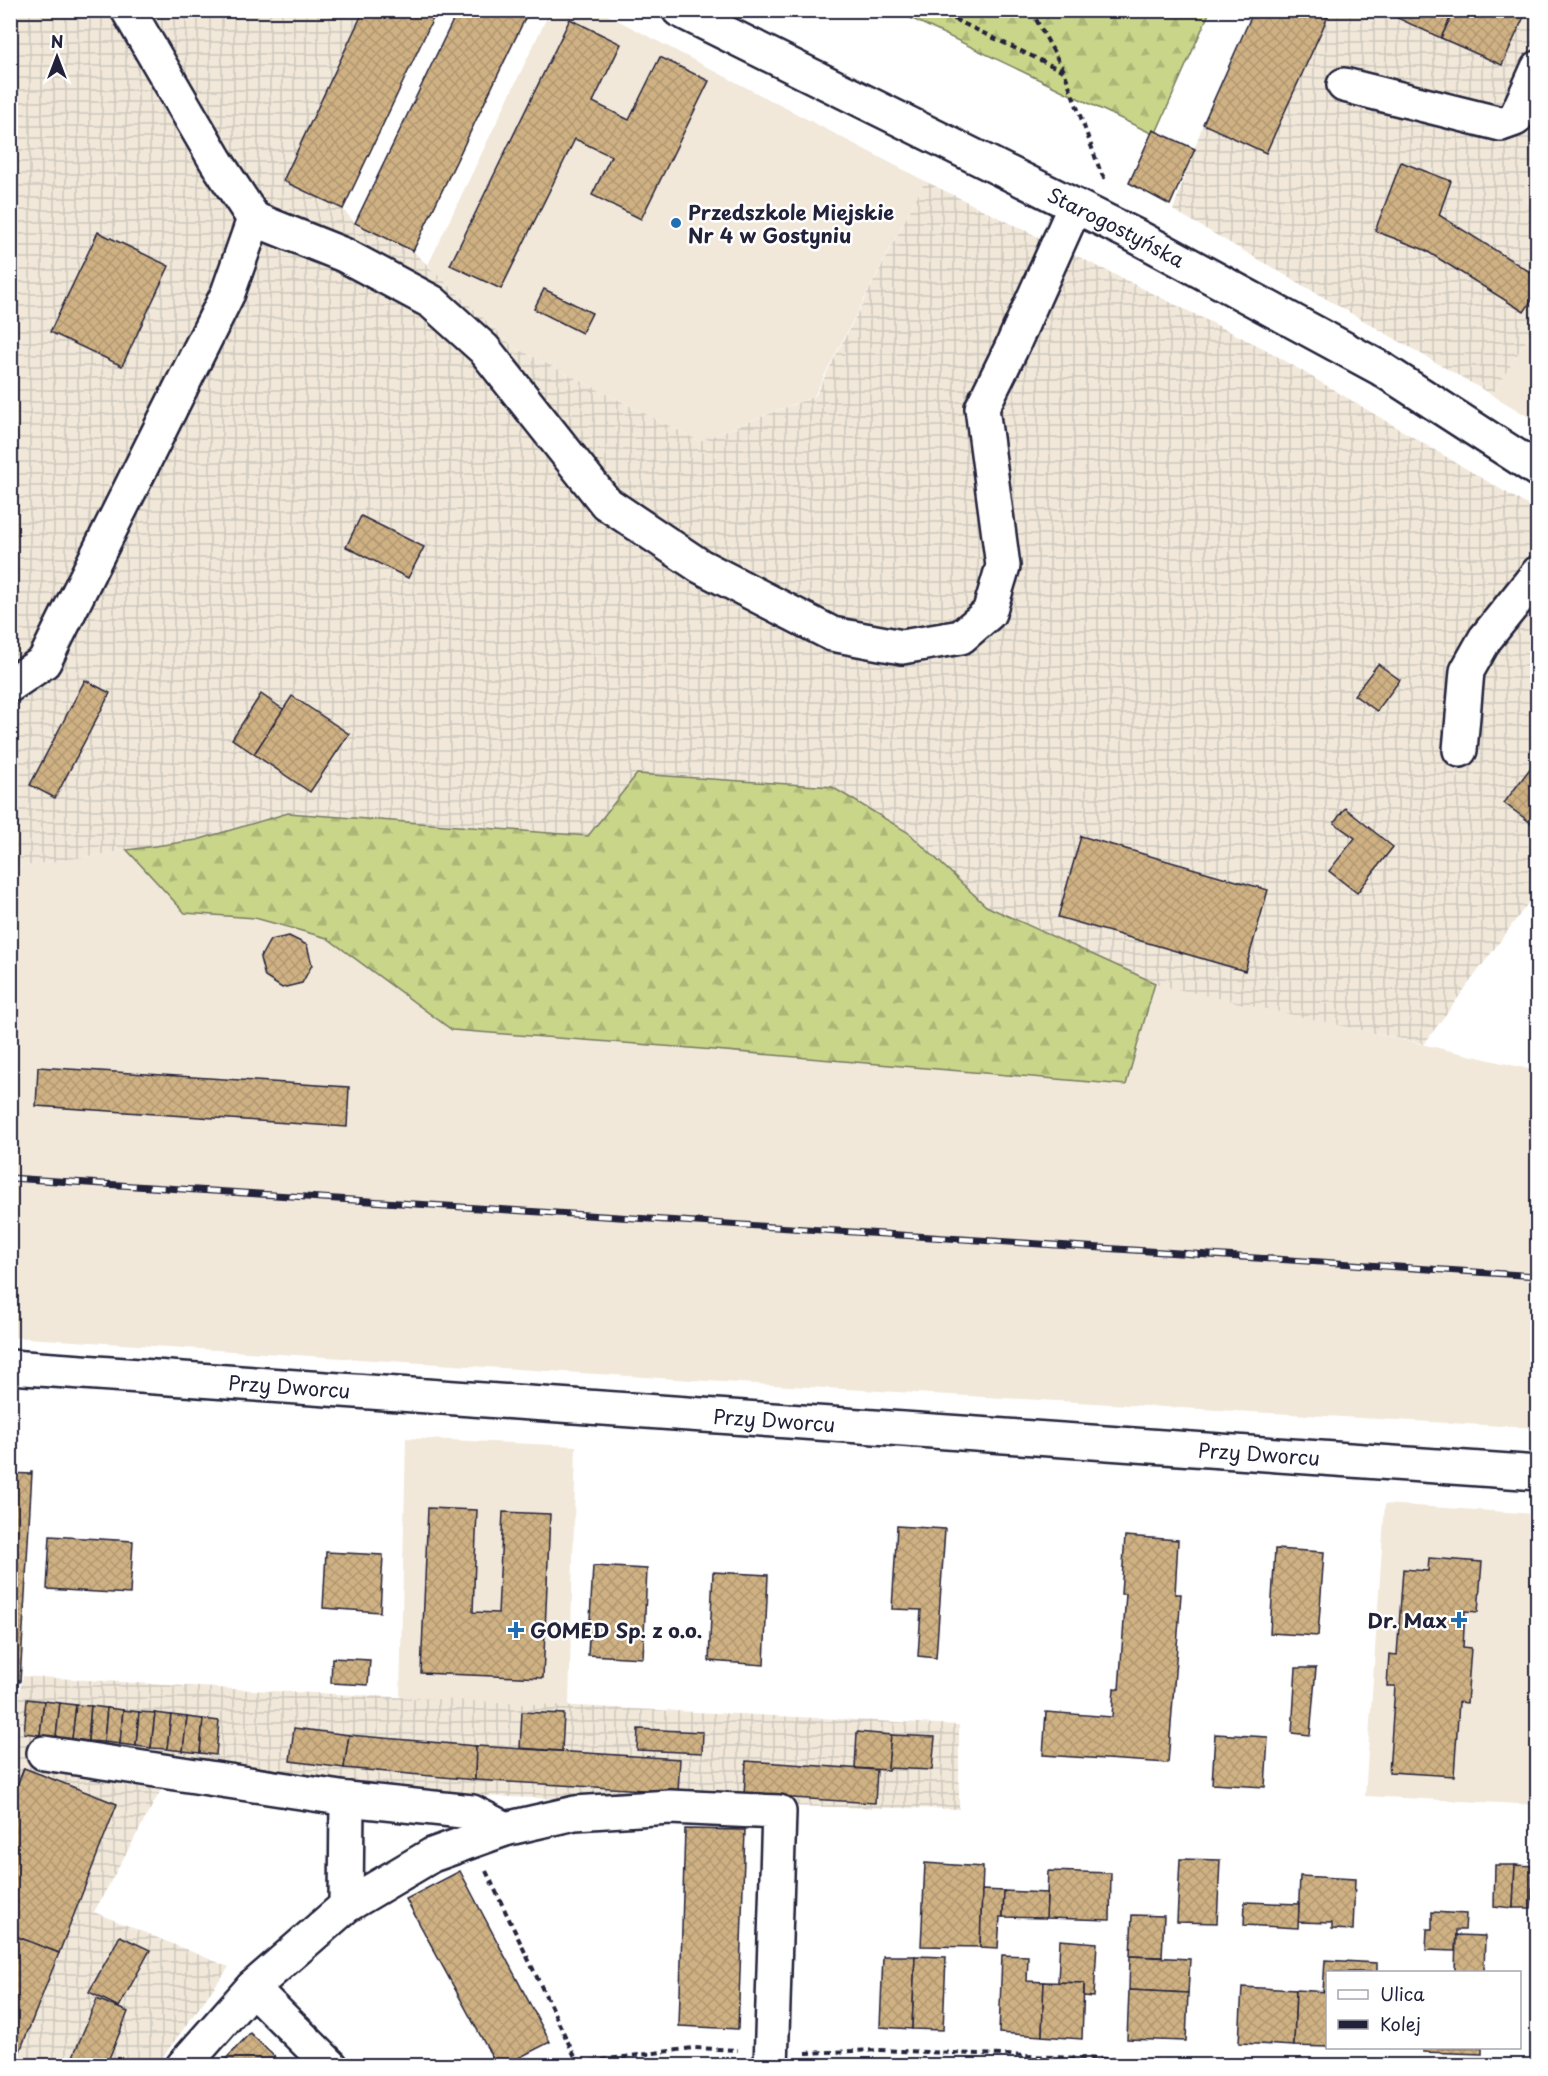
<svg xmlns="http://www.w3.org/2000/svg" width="1548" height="2076" font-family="'Playpen Sans',sans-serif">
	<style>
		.built { fill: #f1e8da }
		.industrial { fill: url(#industrial-grid) }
		.forest { fill: url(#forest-firs); stroke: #767c62; stroke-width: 1.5 }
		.building { fill: url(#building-cross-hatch); stroke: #22223b; stroke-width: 1.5 }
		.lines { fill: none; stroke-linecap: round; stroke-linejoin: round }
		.minor-casing { stroke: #22223b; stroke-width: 38 }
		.path { stroke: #22223b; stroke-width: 4; stroke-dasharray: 6 4.5; stroke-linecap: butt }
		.minor { stroke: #fff; stroke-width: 33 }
		.rail-casing { stroke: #22223b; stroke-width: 7 }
		.rail { stroke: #fff; stroke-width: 4.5; stroke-dasharray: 14; stroke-linecap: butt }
		.poi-dot { fill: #1f6fb2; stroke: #fff; stroke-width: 2 }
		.labels { text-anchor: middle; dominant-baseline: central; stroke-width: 5; stroke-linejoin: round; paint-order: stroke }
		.poi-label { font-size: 20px; font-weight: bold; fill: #22223b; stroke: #fff; text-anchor: start }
		.street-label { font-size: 20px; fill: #22223b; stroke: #fff }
	</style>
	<defs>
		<pattern id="industrial-grid" width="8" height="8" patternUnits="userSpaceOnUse" patternTransform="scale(1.5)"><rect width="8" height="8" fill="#f1e8da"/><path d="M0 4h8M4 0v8" fill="none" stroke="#cec7bc"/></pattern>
		<pattern id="forest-firs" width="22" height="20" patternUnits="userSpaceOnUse" patternTransform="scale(1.5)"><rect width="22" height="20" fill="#c9d589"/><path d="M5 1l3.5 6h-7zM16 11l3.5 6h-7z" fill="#acb777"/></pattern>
		<pattern id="building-cross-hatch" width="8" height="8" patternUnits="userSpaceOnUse" patternTransform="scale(1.5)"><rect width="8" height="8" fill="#cfb183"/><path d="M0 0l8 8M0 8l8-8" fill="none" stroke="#b19872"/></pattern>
	</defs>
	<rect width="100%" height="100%" fill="#fff"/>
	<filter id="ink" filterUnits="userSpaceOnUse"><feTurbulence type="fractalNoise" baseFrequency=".0167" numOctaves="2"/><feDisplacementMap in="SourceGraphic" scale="12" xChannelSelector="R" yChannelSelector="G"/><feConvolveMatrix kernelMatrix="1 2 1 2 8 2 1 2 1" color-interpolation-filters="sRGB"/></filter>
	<g filter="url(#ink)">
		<g class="built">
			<polygon points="550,11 600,11 925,181 814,396 699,441 514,347 428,265"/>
			<polygon points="1537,156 1537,209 1520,197"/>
			<polygon points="1537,323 1537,422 1492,395"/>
			<polygon points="197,840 912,930 1237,1001 1537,1071 1537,1428 755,1384 11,1337 11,868"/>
			<polygon points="406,1438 576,1446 569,1706 400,1698"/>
			<polygon points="1385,1504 1537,1514 1537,1805 1365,1796"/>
		</g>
		<g class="industrial">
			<polygon points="11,11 364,11 283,181 343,209 355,223 413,251 514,347 699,441 815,396 925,181 1265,349 1537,511 1537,891 1424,1044 912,930 197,840 11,868"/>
			<polygon points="1254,11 1537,11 1537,156 1520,197 1537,209 1537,323 1492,395 1173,210 1203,124"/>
			<polygon points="23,1676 233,1689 959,1725 959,1809 769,1806 478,1796 368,1788 173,1768 94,1912 229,1967 157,2065 11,2065 10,1708 16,1708"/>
		</g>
		<g class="forest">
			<polygon points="896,11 1210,11 1155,135"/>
			<polygon points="637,774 832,787 909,833 986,906 1155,983 1126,1085 690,1048 452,1030 327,938 255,918 185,913 127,850 197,840 288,813 588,836"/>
		</g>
		<g class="building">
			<polygon points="364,10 437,10 343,209 283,181"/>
			<polygon points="458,10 529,10 413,251 355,223"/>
			<polygon points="1254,10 1331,10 1266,153 1203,124"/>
			<polygon points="1396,10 1454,10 1441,38 1393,16"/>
			<polygon points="1454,10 1527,10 1502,65 1441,38"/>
			<polygon points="570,19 621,44 593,102 629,120 660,57 709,81 641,219 592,195 611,156 575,139 501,289 450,265"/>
			<polygon points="1153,130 1195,149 1170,205 1129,183"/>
			<polygon points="1401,162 1451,181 1439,215 1538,277 1538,291 1524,312 1425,250 1375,231"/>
			<polygon points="98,232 169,266 122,366 50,332"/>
			<polygon points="544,289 592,313 582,333 534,309"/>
			<polygon points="361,516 424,547 408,578 346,547"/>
			<polygon points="1378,664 1400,680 1377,711 1354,695"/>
			<polygon points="85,680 110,693 55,798 30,785"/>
			<polygon points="261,694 284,710 254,754 232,739"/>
			<polygon points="292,696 349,734 310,792 254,754"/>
			<polygon points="1538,758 1538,828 1504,803"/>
			<polygon points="1345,808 1393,847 1357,893 1329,871 1355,838 1334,823"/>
			<polygon points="1081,836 1268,890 1245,971 1058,917"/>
			<polygon points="289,936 307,945 312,965 302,983 282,988 265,977 260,958 270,940"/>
			<polygon points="38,1067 349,1087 347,1127 36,1106"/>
			<polygon points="31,1472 32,1472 20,1682 19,1682 19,1680 10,1680 10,1473 31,1474"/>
			<polygon points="428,1508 477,1510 473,1612 498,1613 503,1512 550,1514 543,1678 421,1673"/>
			<polygon points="897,1526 945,1529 936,1658 918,1656 921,1610 892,1609"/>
			<polygon points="50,1536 133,1541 130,1594 47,1589"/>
			<polygon points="1125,1536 1178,1540 1175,1594 1181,1594 1168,1763 1043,1755 1046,1712 1112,1717 1114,1688 1119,1689 1126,1594 1121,1594"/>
			<polygon points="1275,1549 1324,1552 1318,1636 1270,1633"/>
			<polygon points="326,1552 383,1555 380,1612 323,1608"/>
			<polygon points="1429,1558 1482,1562 1478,1612 1465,1611 1463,1647 1471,1648 1467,1703 1459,1702 1454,1776 1389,1772 1395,1686 1387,1686 1389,1654 1397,1655 1403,1569 1428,1571"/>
			<polygon points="593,1566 647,1569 643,1658 588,1655"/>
			<polygon points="713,1572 768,1575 764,1665 709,1661"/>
			<polygon points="332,1658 370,1660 368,1685 331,1683"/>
			<polygon points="1296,1668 1316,1668 1310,1735 1292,1733"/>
			<polygon points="27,1699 44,1701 40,1735 24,1733"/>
			<polygon points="44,1701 60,1703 56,1737 40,1735"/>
			<polygon points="60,1703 76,1705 72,1739 56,1737"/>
			<polygon points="76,1705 91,1706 88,1741 72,1739"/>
			<polygon points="91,1706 107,1708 104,1742 88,1741"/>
			<polygon points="107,1708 123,1710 120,1744 104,1742"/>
			<polygon points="123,1710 139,1712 136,1746 120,1744"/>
			<polygon points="139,1712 155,1713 151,1748 136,1746"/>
			<polygon points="522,1712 564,1714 562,1751 520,1748"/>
			<polygon points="155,1713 171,1715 167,1749 151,1748"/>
			<polygon points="171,1715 187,1717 183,1751 167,1749"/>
			<polygon points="187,1717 203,1719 200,1753 183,1751"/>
			<polygon points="203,1719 219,1721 216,1755 200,1753"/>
			<polygon points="294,1728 349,1735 344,1768 290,1761"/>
			<polygon points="638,1729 703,1732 702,1753 637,1750"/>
			<polygon points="857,1732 891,1735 888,1770 855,1768"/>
			<polygon points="1215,1734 1268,1737 1265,1787 1212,1784"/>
			<polygon points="349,1735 476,1746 475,1780 344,1768"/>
			<polygon points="891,1735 935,1737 932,1770 888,1768"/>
			<polygon points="476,1746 680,1759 678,1792 475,1780"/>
			<polygon points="746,1761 877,1770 875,1803 744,1795"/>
			<polygon points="24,1768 117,1804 59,1953 10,1934 10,1803"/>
			<polygon points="685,1829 745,1830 738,2029 679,2026"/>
			<polygon points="1180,1859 1220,1860 1217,1923 1177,1922"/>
			<polygon points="925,1863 983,1867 980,1947 921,1946"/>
			<polygon points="1495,1865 1515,1865 1513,1908 1494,1906"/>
			<polygon points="1515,1865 1534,1866 1531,1908 1513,1908"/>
			<polygon points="460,1871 550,2042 503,2066 497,2066 406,1899"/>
			<polygon points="1048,1871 1111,1873 1110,1920 1046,1918"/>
			<polygon points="1300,1876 1355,1879 1353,1930 1332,1929 1332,1923 1298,1922"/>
			<polygon points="982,1890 1004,1891 1003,1917 1000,1917 998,1948 980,1947"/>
			<polygon points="1004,1891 1047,1893 1046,1918 1003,1917"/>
			<polygon points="1245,1902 1299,1904 1298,1928 1244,1925"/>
			<polygon points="1432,1912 1466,1914 1465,1930 1456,1930 1455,1951 1426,1950 1427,1929 1432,1929"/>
			<polygon points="1132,1915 1164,1916 1162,1957 1130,1956"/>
			<polygon points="10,1934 59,1953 14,2066 10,2066"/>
			<polygon points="1456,1935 1485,1936 1484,1972 1455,1972"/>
			<polygon points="120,1936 150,1950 119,2007 89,1992"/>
			<polygon points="1060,1940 1097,1943 1094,1997 1084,1996 1084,1983 1058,1982"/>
			<polygon points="1002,1955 1028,1956 1027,1981 1044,1982 1042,2036 999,2033"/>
			<polygon points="883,1956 915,1956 912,2029 880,2027"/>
			<polygon points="915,1956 946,1957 943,2030 912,2029"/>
			<polygon points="1130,1956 1190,1959 1188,1993 1129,1990"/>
			<polygon points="1325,1960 1377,1963 1377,1972 1328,1972 1328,1992 1323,1992"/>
			<polygon points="1044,1982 1084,1983 1082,2039 1042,2036"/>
			<polygon points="1242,1987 1296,1990 1294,2046 1239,2043"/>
			<polygon points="1129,1990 1188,1993 1186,2041 1127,2039"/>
			<polygon points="1296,1990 1328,1992 1328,2047 1294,2046"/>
			<polygon points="97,1999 128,2012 106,2066 69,2066"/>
			<polygon points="250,2033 284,2066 219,2066"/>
			<polygon points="1423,2048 1482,2048 1482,2054 1423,2052"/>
		</g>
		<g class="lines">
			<g class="minor-casing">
				<g id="minor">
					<path id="s1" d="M679,10L1134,235L1380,368L1538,470"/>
					<polyline points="1344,85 1501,124 1515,119 1538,68"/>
					<polyline points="254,219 344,255 432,302 484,349 606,503 700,566 832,634 902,647 961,637 989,613 1003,566 982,408 1011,349 1075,206"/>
					<polyline points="10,685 44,662 228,293 254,219 216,161 128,10"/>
					<polyline points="1460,750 1467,671 1485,639 1538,573"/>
					<path id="s2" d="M10,1367L1538,1473"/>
					<polyline points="44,1753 347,1799 472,1812 505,1829"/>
					<polyline points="346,1906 347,1799"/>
					<polyline points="252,1988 331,2066"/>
					<polyline points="183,2066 252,1988 346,1906 432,1855 505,1829 575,1813 670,1807 779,1812 771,2066"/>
				</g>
			</g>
			<g class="path">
				<polyline points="935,10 1063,71"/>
				<polyline points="1031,10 1064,71 1101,173 1106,181"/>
				<polyline points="486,1871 578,2063"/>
				<polyline points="806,2053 878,2050 1279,2066"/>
				<polyline points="571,2066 578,2063 693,2048 738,2050"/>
			</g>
			<use href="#minor" class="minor"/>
			<g class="rail-casing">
				<polyline id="rail" points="10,1178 1538,1276"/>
			</g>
			<use href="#rail" class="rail"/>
		</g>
	</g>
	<g class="poi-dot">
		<circle cx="676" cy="223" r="6"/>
		<path d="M1456 1611h6v6h6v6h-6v6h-6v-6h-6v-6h6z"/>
		<path d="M513 1621h6v6h6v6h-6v6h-6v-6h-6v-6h6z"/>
	</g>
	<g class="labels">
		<g class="poi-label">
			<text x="688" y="212">Przedszkole Miejskie<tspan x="688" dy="23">Nr 4 w Gostyniu</tspan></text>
			<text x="1447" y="1620" text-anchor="end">Dr. Max</text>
			<text x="530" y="1630">GOMED Sp. z o.o.</text>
		</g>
		<g class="street-label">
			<text stroke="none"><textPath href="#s1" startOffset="488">Starogostyńska</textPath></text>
			<text stroke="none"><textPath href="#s2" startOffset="280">Przy Dworcu</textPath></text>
			<text stroke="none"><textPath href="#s2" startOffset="766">Przy Dworcu</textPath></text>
			<text stroke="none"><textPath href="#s2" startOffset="1252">Przy Dworcu</textPath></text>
		</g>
	</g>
	<rect width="1548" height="2076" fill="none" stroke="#fff" stroke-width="36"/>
	<rect x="18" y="18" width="1512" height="2040" fill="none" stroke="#22223b" stroke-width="2" filter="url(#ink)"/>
	<rect x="1326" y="1971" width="195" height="78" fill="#ffffff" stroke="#a7a7b1" stroke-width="1.5"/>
	<rect x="1338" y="1990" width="30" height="9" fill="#ffffff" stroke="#a7a7b1" stroke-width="1.5"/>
	<text x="1380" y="2001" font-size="18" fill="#22223b">Ulica</text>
	<rect x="1338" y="2020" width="30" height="9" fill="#22223b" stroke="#a7a7b1" stroke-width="1.5"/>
	<text x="1380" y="2031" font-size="18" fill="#22223b">Kolej</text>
	<g transform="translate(57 57)" stroke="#ffffff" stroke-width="4.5" paint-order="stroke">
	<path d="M0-4.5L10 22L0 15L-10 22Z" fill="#22223b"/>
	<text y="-9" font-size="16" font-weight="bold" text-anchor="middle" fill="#22223b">N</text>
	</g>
</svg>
